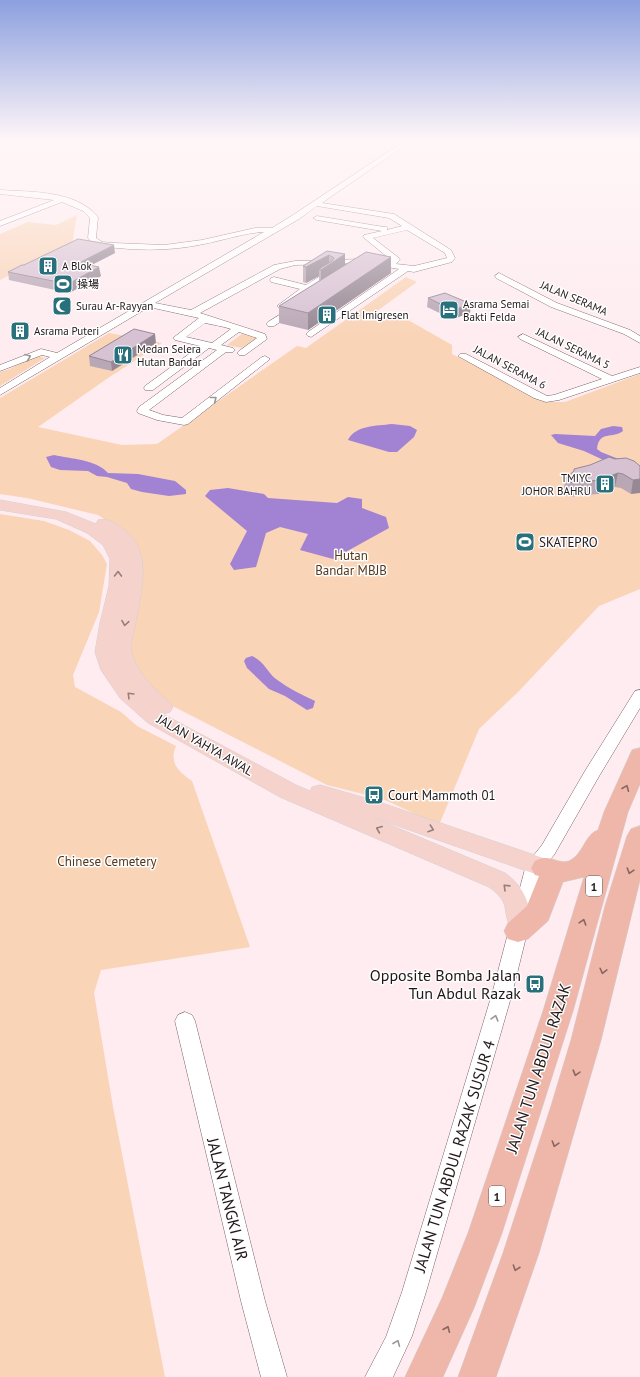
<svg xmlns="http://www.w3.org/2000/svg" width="640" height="1377" font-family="'PT Sans','Noto Sans SC',sans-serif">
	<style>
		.green { fill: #f9d4b7 }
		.water { fill: #a282d2 }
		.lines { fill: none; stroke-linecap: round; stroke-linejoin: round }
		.minor-casing { stroke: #7a6268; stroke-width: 1 }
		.major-casing { stroke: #d2d1d1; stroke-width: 1 }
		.highway-casing { stroke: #d2d1d1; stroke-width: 1 }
		.minor { fill: #fff; fill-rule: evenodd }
		.major { fill: #f5d3cc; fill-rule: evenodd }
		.highway { fill: #efb6aa; fill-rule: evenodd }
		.wall { fill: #b9a7b5 }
		.shaded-wall { fill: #968894 }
		.building { fill: #d7c2d3; stroke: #968894 }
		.oneway { stroke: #9b9798 }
		.oneway2 { stroke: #957e7b }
		.oneway3 { stroke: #886662 }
		.labels { text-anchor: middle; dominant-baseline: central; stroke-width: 3; stroke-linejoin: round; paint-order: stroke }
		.far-poi-label { font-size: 11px; fill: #201719; stroke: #fefefe; text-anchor: start }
		.far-street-label { font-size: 11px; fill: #201719; stroke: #fefefe }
		.shield { fill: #fefefe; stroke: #635c5e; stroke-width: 1 }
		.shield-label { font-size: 12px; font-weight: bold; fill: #201719 }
		.poi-label { font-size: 13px; fill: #201719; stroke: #fefefe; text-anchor: start }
		.park-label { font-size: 13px; fill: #55371b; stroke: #fefefe }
		.street-label { font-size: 13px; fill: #201719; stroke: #fefefe }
		.near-poi-label { font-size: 16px; fill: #201719; stroke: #fefefe; text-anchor: end }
		.near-street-label { font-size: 16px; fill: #201719; stroke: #fefefe }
	</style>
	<rect width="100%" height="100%" fill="#feecf0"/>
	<g class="green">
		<polygon points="77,215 72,244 0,280 0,234 28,222 56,225"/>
		<polygon points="406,277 417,282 373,314 377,320 394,312 452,345 452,354 548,402 565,402 640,374 640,589 599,606 520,690 479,729 439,825 383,799 327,785 151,695 129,660 118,528 98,515 27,498 0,494 0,398 109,333 162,343 108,378 38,427 122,445 157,444 297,346 306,348"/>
		<polygon points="242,334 257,338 242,348 227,345"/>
		<polygon points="34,355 45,358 0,386 0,372 10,369"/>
		<path d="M0,514L44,521L69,530L90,541L102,555L107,564L99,612L73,675L75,687L121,712L137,726L176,746C169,763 178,771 192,781L250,947L101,970L94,993L113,1107L165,1377H0Z"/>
	</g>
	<g class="water">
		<path d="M392,424L410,426L417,430L414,437L397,452H389L348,440C356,425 376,426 392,424Z"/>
		<path d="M613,426L622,427L623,431C613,439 599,430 597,449L601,452L621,460L612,464L584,451L558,443L551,435L555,434L595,436L601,429Z"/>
		<path d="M54,455C71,459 95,459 108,473L138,474L175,481L186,490V494L169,496L142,492L131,489L127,483L107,477L97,476L88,471L60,470L51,467L46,457Z"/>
		<polygon points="228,488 264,494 268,498 337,503 348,497 362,499 362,508 386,517 389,528 333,559 300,550 308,534 280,527 266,533 256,567 234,570 230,564 247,531 205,496 210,490"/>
		<path d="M252,656C264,661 267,672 276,679C288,688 302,695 315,701L313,708L307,710L285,696L269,689L247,668L244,661L246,658Z"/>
	</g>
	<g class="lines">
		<g class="minor-casing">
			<g id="minor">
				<path d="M403,142H410L322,203L394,214L451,250L455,258L452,262L414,272L408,271L311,337L308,336L306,334L308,332L399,269L363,263L295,265L280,269L200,313L265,334L267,339L245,355H239L237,353L239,351L257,338L239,332L221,345L233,348L235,350L233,352H226L149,410L163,415L182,418L262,357L265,356L270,359L188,424L184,425L157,420L138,413L137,411L139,407L217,350L209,348L153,390H145L144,388L145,386L200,346L175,340L173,338L199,318L149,307L0,395V388L50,357L42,355L0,371V365L41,349L57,353L264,232C244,233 224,240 204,244C176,250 147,251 118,248C107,247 95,248 88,238L90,218L83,211L62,202L0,226V221L54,200L0,194V190C31,192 76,190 98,217L96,238L102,242L114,243L164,245L202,240L255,228H272L293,215ZM317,206L389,218L402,226L387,230V227H384L317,216L313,218L317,220L382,231L364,235L363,237L391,260L387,262L363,259L295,261L274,265L191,310L155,303L299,219ZM407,230L445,253L447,258L414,266L396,264L400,260L399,258L373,238ZM205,323C214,325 222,326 231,329L212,343L186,337Z"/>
				<polygon points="336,266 340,269 339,271 284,308 281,309 277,306 300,289 271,282 270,280 271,278 274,277 306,285"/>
				<polygon points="499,273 557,303 630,330 640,336 640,343 624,334 551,307 496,278 495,276"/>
				<polygon points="297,304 302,307 300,309 274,326 268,326 266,324 268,322"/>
				<polygon points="523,334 612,376 640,367 640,373 559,400 546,402 534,398 458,356 460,354 466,354 547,396 554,395 602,379 520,339 518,337"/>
				<polygon points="640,690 640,708 598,778 554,855 543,868 512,994 426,1292 412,1336 393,1377 365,1377 386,1337 402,1292 492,994 526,865 542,845 585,771 635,691"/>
				<polygon points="185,1012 192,1015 195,1021 265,1301 287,1377 261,1377 241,1301 175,1021 178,1015"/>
			</g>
		</g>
		<g class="major-casing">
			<path id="major" d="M0,500L66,512L96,524L98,520C108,518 115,523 123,529C156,551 139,600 134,631C133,637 130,643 131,649C134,666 146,681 158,692C163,697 169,701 173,707L170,712L163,714L296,785L310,791L312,787L320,785L376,801L552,861L556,868L552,875L544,877L369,816L505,873C523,886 529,901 532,922L529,929L520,932L511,929C501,908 512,904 489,887L280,797L148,723L120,698L101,670L95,652L100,623L109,586L110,559L103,545L87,533L56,519L0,510Z"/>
		</g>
		<g class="highway-casing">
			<g id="highway">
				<path d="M640,748V784L628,812L573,1011L502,1233L474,1308L443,1377H405L442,1298L468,1233L543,1011L584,877L563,882L548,921L528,939L518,942L508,939L504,931L508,923L527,906L539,876L535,875L531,868L535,861C537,860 541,858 544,858C552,857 560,864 569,861C583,855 585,834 598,830L604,812L632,750Z"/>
				<polygon points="640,826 640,880 601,1040 539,1253 496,1377 458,1377 503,1253 551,1106 571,1040 605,906 627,836 631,829"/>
			</g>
		</g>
		<use href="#minor" class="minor"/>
		<use href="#major" class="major"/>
		<use href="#highway" class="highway"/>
	</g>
	<g class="wall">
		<polygon points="327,251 345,264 391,257 391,273 308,330 279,323 279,306 319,281 319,276 306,283 303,282 303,266"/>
		<polygon points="115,253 91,265 101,276 69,293 9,280 8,272 24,265"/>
		<polygon points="428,298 470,313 452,319 427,307"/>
		<polygon points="156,343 112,371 90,366 89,356"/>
		<polygon points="615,459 640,466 631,494 621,488 615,487 597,494 570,497 563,492 566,478"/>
	</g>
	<g class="shaded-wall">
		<polygon points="114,245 115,253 80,271 79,263"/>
		<polygon points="345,254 345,270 321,286 321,270 319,269 319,276 306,283 306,267 329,255 329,265"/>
		<polygon points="391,257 391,273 308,330 308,313"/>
		<polygon points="99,267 101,276 69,293 68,284"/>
		<polygon points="471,304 470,313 452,319 453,310"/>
		<polygon points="155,334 156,343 112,371 111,362"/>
		<polygon points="618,473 615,487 597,494 600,480"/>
		<polygon points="640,479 640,493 631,494 633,480"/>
	</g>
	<g class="building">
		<polygon points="78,239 114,245 79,263 99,267 68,284 8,272 22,265 24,265"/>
		<polygon points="327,251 345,254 321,270 319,269 332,261 334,258 329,255 306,267 303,266"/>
		<polygon points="366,252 391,257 308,313 279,306"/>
		<polygon points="445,293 471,304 453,310 428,298"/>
		<polygon points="134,329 155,334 111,362 89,356"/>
		<polygon points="609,457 615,459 626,458 634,461 640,466 640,479 633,480 623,474 618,473 600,480 572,483 566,478 574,471 574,469 590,465"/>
	</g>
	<defs><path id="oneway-chevron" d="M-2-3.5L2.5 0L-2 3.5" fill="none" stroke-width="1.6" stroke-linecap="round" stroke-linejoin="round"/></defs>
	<g class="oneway">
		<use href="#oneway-chevron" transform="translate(28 357) rotate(-21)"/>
		<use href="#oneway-chevron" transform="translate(214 399) rotate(-38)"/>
		<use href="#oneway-chevron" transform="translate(495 1018) rotate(-74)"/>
		<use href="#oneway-chevron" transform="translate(397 1343) rotate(-68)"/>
	</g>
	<g class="oneway2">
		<use href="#oneway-chevron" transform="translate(118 574) rotate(-89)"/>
		<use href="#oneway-chevron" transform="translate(125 623) rotate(99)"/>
		<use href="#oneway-chevron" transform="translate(130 695) rotate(-135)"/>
		<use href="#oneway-chevron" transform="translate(379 829) rotate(-157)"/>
		<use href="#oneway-chevron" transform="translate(431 829) rotate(19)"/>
		<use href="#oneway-chevron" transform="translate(506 887) rotate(-136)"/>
	</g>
	<g class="oneway3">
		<use href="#oneway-chevron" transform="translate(626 788) rotate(-68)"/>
		<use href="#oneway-chevron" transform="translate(630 871) rotate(107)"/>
		<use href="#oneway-chevron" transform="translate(583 922) rotate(-73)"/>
		<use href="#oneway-chevron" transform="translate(603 971) rotate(104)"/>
		<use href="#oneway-chevron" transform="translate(576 1073) rotate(106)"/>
		<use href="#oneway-chevron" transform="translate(555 1144) rotate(107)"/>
		<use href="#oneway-chevron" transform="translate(516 1268) rotate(109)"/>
		<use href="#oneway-chevron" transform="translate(447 1329) rotate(-67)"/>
	</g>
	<linearGradient id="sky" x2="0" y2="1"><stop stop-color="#8ca0df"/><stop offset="0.42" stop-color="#fff6f8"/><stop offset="1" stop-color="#fff6f8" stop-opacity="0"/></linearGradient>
	<rect width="640" height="335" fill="url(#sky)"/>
	<defs>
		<g id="building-square" transform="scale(1)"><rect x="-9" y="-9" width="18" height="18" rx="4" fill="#29707d" stroke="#fefefe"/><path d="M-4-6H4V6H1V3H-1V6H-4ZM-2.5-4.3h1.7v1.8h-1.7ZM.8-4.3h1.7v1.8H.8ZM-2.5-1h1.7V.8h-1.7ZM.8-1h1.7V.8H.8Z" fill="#fff"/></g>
		<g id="stadium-square" transform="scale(1)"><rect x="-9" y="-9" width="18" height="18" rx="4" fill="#29707d" stroke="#fefefe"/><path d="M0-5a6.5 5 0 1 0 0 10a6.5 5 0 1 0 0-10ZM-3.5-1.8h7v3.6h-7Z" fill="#fff"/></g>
		<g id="mosque-square" transform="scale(1)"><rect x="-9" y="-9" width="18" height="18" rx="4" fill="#29707d" stroke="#fefefe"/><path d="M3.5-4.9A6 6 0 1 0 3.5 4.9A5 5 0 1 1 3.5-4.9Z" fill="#fff"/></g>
		<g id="hotel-square" transform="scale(1)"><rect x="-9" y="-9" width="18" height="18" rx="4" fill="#29707d" stroke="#fefefe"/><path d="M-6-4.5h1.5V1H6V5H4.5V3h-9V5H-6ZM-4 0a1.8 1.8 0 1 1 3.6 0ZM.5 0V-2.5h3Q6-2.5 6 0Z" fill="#fff"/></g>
		<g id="restaurant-square" transform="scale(1)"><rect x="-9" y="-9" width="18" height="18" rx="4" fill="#29707d" stroke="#fefefe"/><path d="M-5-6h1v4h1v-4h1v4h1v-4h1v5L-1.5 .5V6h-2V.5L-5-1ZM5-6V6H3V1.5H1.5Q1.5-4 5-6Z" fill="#fff"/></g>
		<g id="bus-square" transform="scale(1)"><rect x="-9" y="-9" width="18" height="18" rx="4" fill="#29707d" stroke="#fefefe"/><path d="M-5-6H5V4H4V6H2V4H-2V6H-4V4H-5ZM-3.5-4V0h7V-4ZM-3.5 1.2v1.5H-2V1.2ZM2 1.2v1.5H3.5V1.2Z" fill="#fff"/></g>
	</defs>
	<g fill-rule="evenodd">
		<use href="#building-square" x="48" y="266"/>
		<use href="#stadium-square" x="63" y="284"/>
		<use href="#mosque-square" x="62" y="306"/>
		<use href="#hotel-square" x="449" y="310"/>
		<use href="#building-square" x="327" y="315"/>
		<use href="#building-square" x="20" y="331"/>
		<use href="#restaurant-square" x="123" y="355"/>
		<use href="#building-square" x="605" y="484"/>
		<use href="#stadium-square" x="525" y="542"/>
		<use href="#bus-square" x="374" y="795"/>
		<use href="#bus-square" x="535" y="984"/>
	</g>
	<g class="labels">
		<g class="far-poi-label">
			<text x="62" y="266">A Blok</text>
			<text x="77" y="284">操場</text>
			<text x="463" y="304">Asrama Semai<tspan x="463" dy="13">Bakti Felda</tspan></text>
			<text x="76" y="306">Surau Ar-Rayyan</text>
			<text x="341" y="315">Flat Imigresen</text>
			<text x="34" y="331">Asrama Puteri</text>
			<text x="137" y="349">Medan Selera<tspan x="137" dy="13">Hutan Bandar</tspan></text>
			<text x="591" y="478" text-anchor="end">TMIYC<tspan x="591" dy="13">JOHOR BAHRU</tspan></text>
		</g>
		<g class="far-street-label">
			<text transform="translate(574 298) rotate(23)">JALAN SERAMA</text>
			<text transform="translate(573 348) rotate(26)">JALAN SERAMA 5</text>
			<text transform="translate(510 367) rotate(28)">JALAN SERAMA 6</text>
		</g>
		<g class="shield">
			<rect x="586" y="876" width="16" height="20" rx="3"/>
			<rect x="489" y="1186" width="16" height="20" rx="3"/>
		</g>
		<g class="shield-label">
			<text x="594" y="886">1</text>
			<text x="497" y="1196">1</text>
		</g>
		<g class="poi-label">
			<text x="539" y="542">SKATEPRO</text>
			<text x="388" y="795">Court Mammoth 01</text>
		</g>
		<g class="park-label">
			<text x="351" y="555">Hutan<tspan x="351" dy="15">Bandar MBJB</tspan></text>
			<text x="107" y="861">Chinese Cemetery</text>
		</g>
		<g class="street-label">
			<text transform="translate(205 745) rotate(30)">JALAN YAHYA AWAL</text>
		</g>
		<g class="near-poi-label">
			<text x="521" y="975">Opposite Bomba Jalan<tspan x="521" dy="18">Tun Abdul Razak</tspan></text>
		</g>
		<g class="near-street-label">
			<text transform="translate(538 1068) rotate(-72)">JALAN TUN ABDUL RAZAK</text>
			<text transform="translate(454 1156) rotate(-73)">JALAN TUN ABDUL RAZAK SUSUR 4</text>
			<text transform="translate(228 1199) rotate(76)">JALAN TANGKI AIR</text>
		</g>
	</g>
</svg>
